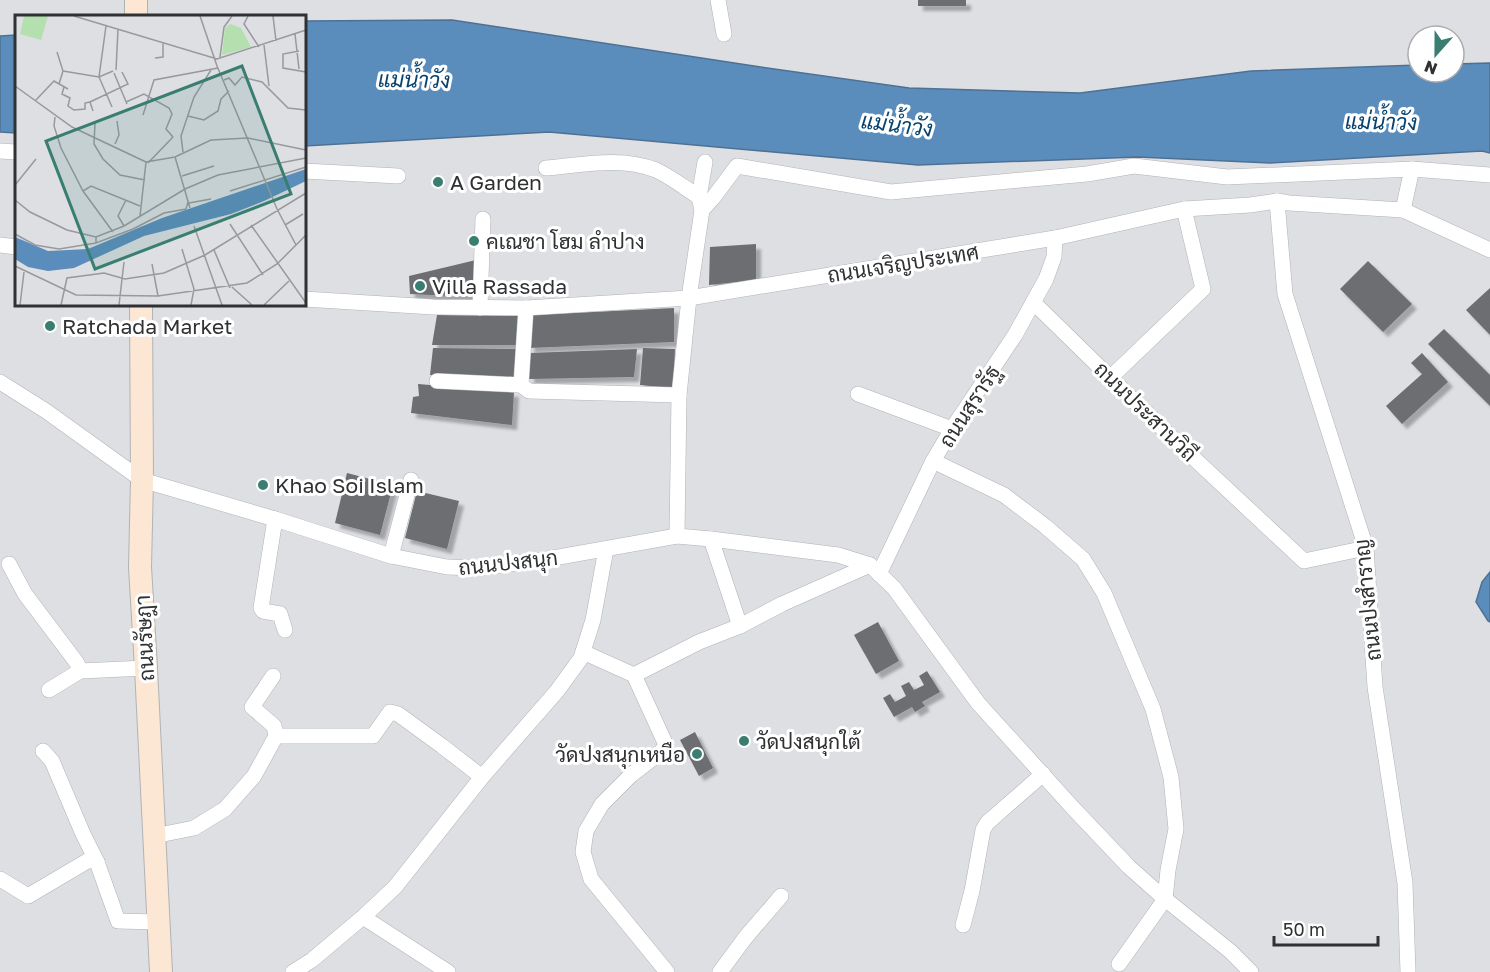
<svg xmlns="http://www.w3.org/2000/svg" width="1490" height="972" font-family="'Golos Text',Sarabun,sans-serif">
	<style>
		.water { fill: #5b8dbc; stroke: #4e7193; stroke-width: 1.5 }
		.building { fill: #6c6e71; filter: url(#shadow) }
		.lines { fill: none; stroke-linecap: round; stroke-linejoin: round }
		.street-casing { stroke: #b0b3b6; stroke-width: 16 }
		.secondary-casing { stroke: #b0b3b6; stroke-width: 24 }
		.street { stroke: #fff; stroke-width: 15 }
		.secondary { stroke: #fce7d5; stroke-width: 22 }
		.poi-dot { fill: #3a7e71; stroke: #fff; stroke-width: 2 }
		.labels { text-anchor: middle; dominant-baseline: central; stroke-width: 6; stroke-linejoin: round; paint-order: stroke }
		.poi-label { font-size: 21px; fill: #303132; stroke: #fff; text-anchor: start }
		.street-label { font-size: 21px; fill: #303132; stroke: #fff }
		.water-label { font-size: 22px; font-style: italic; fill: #084370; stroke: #fff }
		.inset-road { fill: none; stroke: #98999c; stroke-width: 1.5 }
		.view { fill: #3a7e71; fill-opacity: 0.15; stroke: #3a7e71; stroke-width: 3 }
		.inset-edge { fill: none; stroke: #303132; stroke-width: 3 }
	</style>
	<defs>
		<filter id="shadow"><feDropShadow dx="5" dy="5" stdDeviation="1.5" flood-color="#0004"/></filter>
	</defs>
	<rect width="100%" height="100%" fill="#dddfe3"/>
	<g class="water">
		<polygon points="452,20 754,66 909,88 1080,93 1251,71 1418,65 1418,72 1454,72 1454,64 1490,63 1490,153 1482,151 1270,163 1138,157 918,165 549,132 305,146 305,21"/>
		<polygon points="16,35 16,133 0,132 0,36"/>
		<polygon points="1490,572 1490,622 1488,621 1476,602 1482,582"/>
	</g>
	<g class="building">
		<rect x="918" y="0" width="48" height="6"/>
		<polygon points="756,244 756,280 709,285 710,247"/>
		<polygon points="476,260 474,297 410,294 409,276"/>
		<polygon points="1368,261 1412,304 1383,332 1340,289"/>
		<polygon points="1490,288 1490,335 1466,310"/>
		<polygon points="674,308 674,342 529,348 532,315"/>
		<polygon points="437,315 520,316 518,345 432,345"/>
		<polygon points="1444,329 1490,375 1490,406 1428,344"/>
		<polygon points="433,348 519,349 515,377 430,375"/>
		<polygon points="643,348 675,349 673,388 640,385"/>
		<polygon points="637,349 634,377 529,379 529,353"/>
		<polygon points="1422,353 1448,382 1402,424 1386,406 1422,374 1411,363"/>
		<polygon points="418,384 514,392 512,425 411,413 413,397 419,396"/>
		<polygon points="347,473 393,485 380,535 335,523"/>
		<polygon points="417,491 459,501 447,549 405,538"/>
		<polygon points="878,622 899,661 876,674 854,635"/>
		<polygon points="927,671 940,692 922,702 925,706 915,712 912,707 894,717 883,698 890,694 895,702 906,696 901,686 909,682 914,690 924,685 919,676"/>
		<polygon points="695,732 713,768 699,776 680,740"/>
	</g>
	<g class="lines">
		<g class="street-casing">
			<g id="street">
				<polyline points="718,0 724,34"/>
				<polyline points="0,151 16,152"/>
				<path d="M546,168C582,165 621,156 656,170C671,177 685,188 699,197"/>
				<polyline points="1412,169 1490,175"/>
				<polyline points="304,171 398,176"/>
				<polyline points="1277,201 1285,294 1366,548 1375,687 1405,883 1408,972"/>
				<polyline points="702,210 713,198 737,166 891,192 1087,174 1134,166 1227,177 1412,169 1403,210"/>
				<polyline points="0,245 16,247"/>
				<polyline points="304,299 433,307 526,308 689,298 1055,238 1184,209 1250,205 1277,201 1289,203 1403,210 1490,250"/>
				<polyline points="1033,302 1169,435 1304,561 1366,548"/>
				<polyline points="480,308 483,219"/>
				<polyline points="1111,377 1203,289 1184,209"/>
				<polyline points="437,381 521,385 529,391 679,395"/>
				<polyline points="0,382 46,411 142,480 275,519 391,556 447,567 477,568 542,560 677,536 711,539 838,555 870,565 894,588 978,703 1073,808 1129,867 1165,899 1230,951 1251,972"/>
				<polyline points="521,385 526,308"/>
				<polyline points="858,394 952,429"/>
				<polyline points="933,461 1004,495 1045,526 1083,559 1104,593 1153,709 1171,777 1176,829 1168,870 1165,899 1119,964"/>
				<polyline points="275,519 261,608 263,611 280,614 285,630"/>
				<polyline points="677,536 679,395 689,298 702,210 699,197 705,162"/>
				<polyline points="711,539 740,626"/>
				<polyline points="391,556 411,480"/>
				<polyline points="9,564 25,594 77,663 80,671"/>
				<polyline points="879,574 933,461 952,429 1015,335 1046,279 1054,257 1055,238"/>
				<polyline points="583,652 634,675"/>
				<polyline points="634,675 666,745 661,752 631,775 602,804 586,831 583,852 591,879 667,972"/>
				<polyline points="634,675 699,642 740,626 782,604 870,565"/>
				<polyline points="273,676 252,707 274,726 276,736"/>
				<polyline points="49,690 80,671 146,668"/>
				<polyline points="43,751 52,761 83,834 97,862"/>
				<polyline points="154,836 194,828 225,809 254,776 276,736 373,736 390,712 398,714 442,746 482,777"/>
				<polyline points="0,879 28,896 89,860 97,862 118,921 158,922"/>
				<polyline points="363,917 448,972"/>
				<polyline points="963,925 972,891 983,830 987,823 1043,774"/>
				<polyline points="293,972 312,960 363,917 395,887 482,777 557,691 581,658 593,620 606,549"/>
				<polyline points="720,972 745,938 781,896"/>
			</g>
		</g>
		<g class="secondary-casing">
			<g id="secondary">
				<polyline points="136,0 136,16"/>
				<polyline points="141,304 142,480 140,567 146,668 161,972"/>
			</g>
		</g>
		<use href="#street" class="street"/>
		<use href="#secondary" class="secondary"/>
	</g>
	<g class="poi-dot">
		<circle cx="438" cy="182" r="6"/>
		<circle cx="474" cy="241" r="6"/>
		<circle cx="420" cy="286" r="6"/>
		<circle cx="50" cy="326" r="6"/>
		<circle cx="263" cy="485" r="6"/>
		<circle cx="744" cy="741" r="6"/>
		<circle cx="697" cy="754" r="6"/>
	</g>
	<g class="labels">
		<g class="poi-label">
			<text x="450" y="182">A Garden</text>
			<text x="486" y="241">คเณชา โฮม ลำปาง</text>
			<text x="432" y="286">Villa Rassada</text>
			<text x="62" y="326">Ratchada Market</text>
			<text x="275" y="485">Khao Soi Islam</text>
			<text x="756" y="741">วัดปงสนุกใต้</text>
			<text x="685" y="754" text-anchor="end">วัดปงสนุกเหนือ</text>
		</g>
		<g class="street-label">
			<text transform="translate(903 263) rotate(-9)">ถนนเจริญประเทศ</text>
			<text transform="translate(969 406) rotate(-57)">ถนนสุรารัฐ</text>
			<text transform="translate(1146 411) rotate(44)">ถนนประสานวิถี</text>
			<text transform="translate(508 562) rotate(-6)">ถนนปงสนุก</text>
			<text transform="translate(1367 600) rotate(-96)">ถนนปงสำราญ</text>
			<text transform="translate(144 638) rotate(-93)">ถนนรัษฎา</text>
		</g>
		<g class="water-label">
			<text transform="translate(414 79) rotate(1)">แม่น้ำวัง</text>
			<text transform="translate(1381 121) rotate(1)">แม่น้ำวัง</text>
			<text transform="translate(897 124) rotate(7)">แม่น้ำวัง</text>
		</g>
	</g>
	<g transform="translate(15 15)">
		<rect width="291" height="291" fill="#dddfe3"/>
		<path d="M9,1H33L26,25L5,19ZM215,9L226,13L236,32L207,40L210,13Z" fill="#b4dfae"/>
		<path d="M291,154V166L249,186L216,199L129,221L59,253L33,256L13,252L0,244V222L33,236L73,234L147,203Z" fill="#5b8dbc"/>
		<path class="inset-road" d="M59,1L202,44L291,15M185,1L202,51L262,194L281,230M233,1L229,9L244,32M258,1L261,26M91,11L84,62L97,92M280,19L284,54M249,30L254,71M284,36L268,39V53L291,57M42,37L48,56L44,69M205,42L209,12L217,1M140,43L148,42V28M101,55L103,14M48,56L84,62L98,56M99,58L112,89M209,65L214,63L220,70L227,62L247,67L273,93L291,95M0,71L57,112L131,147M49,72L47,79L55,83L53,91L59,95L70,94V88L75,87M20,86L39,66L53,74M111,87L129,79L154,93L157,99L151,114L158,122M78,96L75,87L113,69L107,57M128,100L139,65L203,53M173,101L189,105L203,96L206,84L214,76M40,102L39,111L46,133L68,176L98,217M80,108L79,129L88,144L105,160L130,165M100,129L104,120L102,106M168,137L166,121L179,82L196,55M160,142L175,193M131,147L160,142L196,125L233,123L291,135M133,148L158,122M167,161L199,151M0,170L21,144M68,176L76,171L125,191M215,176L291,152M0,185L15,197L52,215L81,222L109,211L170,174L203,160L291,143M174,188L196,184M125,201L131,147M215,209L248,260M236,210L291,288M270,210L288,199M109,211L103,201L111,185M179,211L207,290M0,219L20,230L44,234L81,228M81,222V228L118,214L149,198L171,194L173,187M167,234L179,274L176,290M199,235L215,273M137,249L143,281M0,251L61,280L143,281L232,268L262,249L291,220M217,272L237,290M5,290L9,257M46,290L52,263L89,258L110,264L149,258L190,240L291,178M104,290L109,247M249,290L274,266"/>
		<path class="view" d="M227,51L276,179L80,254L31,126Z"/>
		<rect width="291" height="291" class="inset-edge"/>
	</g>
	<g transform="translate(1436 54) rotate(201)"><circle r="28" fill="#ffffff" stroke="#acadad" stroke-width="1.5"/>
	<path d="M0-4.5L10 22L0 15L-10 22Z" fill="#3a7e71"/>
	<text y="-9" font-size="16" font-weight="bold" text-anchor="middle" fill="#303132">N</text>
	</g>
	<path d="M1274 936v9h104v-9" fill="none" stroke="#303132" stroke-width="3"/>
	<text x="1283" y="936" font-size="18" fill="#303132" stroke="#ffffff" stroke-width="4.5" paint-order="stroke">50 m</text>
</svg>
